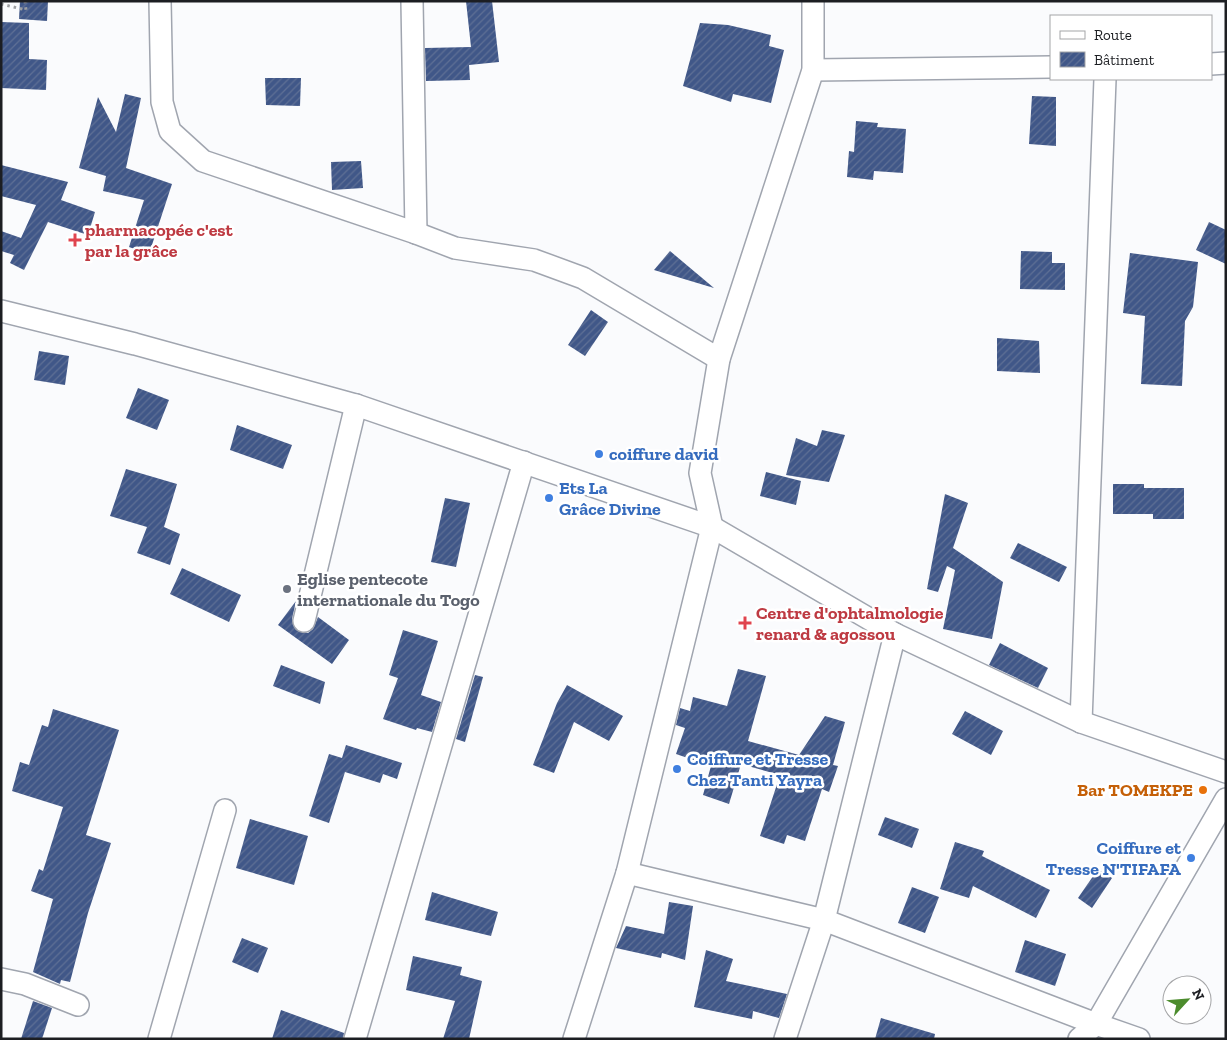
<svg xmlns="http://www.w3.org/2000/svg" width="1227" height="1040" font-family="'Zilla Slab',serif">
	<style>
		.building { fill: url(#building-hatch) }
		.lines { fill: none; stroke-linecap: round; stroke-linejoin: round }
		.street-casing { stroke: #a0a5af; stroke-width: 24 }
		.path { stroke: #9d9fa2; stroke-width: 3; stroke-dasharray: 2.5 4; stroke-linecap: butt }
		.street { stroke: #fff; stroke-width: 21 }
		.health-dot { fill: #e0444e; stroke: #fff; stroke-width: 2 }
		.shop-dot { fill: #3f7fe0; stroke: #fff; stroke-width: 2 }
		.worship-dot { fill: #6b7280; stroke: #fff; stroke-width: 2 }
		.food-dot { fill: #e8710a; stroke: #fff; stroke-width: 2 }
		.labels { text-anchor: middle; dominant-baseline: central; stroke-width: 5; stroke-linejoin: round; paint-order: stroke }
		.health-label { font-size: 18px; font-weight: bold; fill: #be3a42; stroke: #fff; text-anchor: start }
		.shop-label { font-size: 18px; font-weight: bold; fill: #366cbe; stroke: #fff; text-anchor: start }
		.worship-label { font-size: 18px; font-weight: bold; fill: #5b616d; stroke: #fff; text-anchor: start }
		.food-label { font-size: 18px; font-weight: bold; fill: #c56008; stroke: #fff; text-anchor: end }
	</style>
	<defs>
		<pattern id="building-hatch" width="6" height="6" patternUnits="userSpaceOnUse" patternTransform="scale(1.25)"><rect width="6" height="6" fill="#405788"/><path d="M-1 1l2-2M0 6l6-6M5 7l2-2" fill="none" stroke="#5f7095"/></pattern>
	</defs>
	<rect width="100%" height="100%" fill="#fafbfd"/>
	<g class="building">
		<polygon points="20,1 48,1 47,21 19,19"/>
		<polygon points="466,1 492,1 499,62 469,65 470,80 426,81 425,48 471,47"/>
		<polygon points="1,22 29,23 29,59 47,60 46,90 1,88"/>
		<polygon points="700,23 728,25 771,35 769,46 784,50 771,103 733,94 731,102 683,86"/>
		<polygon points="265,78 301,78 300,106 266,105"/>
		<polygon points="125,94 141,98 126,168 172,184 149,254 129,247 144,200 103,191 106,176 79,168 98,97 116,132"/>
		<polygon points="1032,96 1056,97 1056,146 1029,144"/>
		<polygon points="856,121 878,123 877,127 906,129 903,173 874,171 873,180 847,177 849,151 854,152"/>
		<polygon points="361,161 363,188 332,190 331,162"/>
		<polygon points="1,165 68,182 61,200 95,212 88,235 48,222 24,270 10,263 14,255 1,251 1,231 21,238 36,205 1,196"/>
		<polygon points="1209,222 1226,230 1226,264 1196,250"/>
		<polygon points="670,251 714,288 654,270"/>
		<polygon points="1021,251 1052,252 1052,263 1065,263 1065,290 1020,289"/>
		<polygon points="1130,253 1198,262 1193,307 1185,321 1182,386 1141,384 1145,316 1123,313"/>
		<polygon points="591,310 608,322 585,356 568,345"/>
		<polygon points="997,338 1039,341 1040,373 997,371"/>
		<polygon points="39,351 69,356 65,385 34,380"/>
		<polygon points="138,388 169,400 157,430 126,418"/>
		<polygon points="237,425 292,445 283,469 230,450"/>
		<polygon points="822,430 845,435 829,482 786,475 796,438 817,446"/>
		<polygon points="126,469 177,484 164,527 180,534 170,565 137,553 147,527 110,516"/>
		<polygon points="766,472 801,481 796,505 760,496"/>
		<polygon points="1113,484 1144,484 1144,488 1184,488 1184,519 1153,519 1153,514 1113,514"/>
		<polygon points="945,494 968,503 953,548 1003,582 992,639 943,629 955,570 947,566 938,592 927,589"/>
		<polygon points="445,498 470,503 456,567 431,562"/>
		<polygon points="1018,543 1067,567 1059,582 1010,558"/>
		<polygon points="182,568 241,595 229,622 170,594"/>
		<polygon points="296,601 292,619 296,630 308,633 313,629 318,617 349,640 332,664 278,625"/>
		<polygon points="403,630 438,641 421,695 441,702 432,732 417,728 416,730 383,719 398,678 389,675"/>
		<polygon points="1000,643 1048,668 1038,688 989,665"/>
		<polygon points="281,665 325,682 320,704 273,686"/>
		<polygon points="738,669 766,676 748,741 799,755 825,716 845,722 833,765 838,766 829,792 822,789 805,841 787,835 784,844 760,836 780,775 741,764 729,804 703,795 711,766 676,754 685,728 676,725 680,708 690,711 693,697 727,706"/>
		<polygon points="475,675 483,677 465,742 456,739"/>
		<polygon points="567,685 623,716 609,741 574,722 554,773 533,765 557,703"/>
		<polygon points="53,709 119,730 86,835 111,843 88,913 70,982 61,980 60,984 33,972 53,899 31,891 39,869 43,871 63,807 12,791 20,762 29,765 42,725 48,727"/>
		<polygon points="965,711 1003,731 991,755 952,734"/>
		<polygon points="346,745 402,763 397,779 383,774 380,783 345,772 329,823 309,816 329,754 342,758"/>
		<polygon points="885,817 919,829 912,848 878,835"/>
		<polygon points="250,819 308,836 294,885 236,868"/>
		<polygon points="955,842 984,851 982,856 1050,890 1036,918 973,886 969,898 940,889"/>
		<polygon points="1098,869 1112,878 1092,908 1078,898"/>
		<polygon points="912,887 939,897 925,933 898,923"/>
		<polygon points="432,892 498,912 491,936 425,920"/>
		<polygon points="669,902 693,906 685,960 662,953 661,958 616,948 626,926 664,934"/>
		<polygon points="242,938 268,948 258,973 232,962"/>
		<polygon points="1025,940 1066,954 1055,986 1015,972"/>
		<polygon points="706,950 733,959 726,981 787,994 779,1018 753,1011 752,1019 694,1007"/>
		<polygon points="413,956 462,967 460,975 482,981 469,1039 443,1039 455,1001 406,990"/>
		<polygon points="33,1001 52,1008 42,1039 21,1039"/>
		<polygon points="281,1010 344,1033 343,1039 272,1039"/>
		<polygon points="881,1018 935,1034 934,1039 875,1039"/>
	</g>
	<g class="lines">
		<g class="street-casing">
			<g id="street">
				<polyline points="160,1 162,102 170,131 203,161 416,233 455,248 534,260 583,278 719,359"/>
				<polyline points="412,1 416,233"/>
				<polyline points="1211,64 1226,63"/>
				<polyline points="813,70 1051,67"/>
				<polyline points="1,311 135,344 356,405 712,527 895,634 1081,722 1226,772"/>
				<polyline points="304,621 356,405"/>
				<polyline points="1081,722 1105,79"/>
				<polyline points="627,873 824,920 1096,1024 1139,1039"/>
				<polyline points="1,979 25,984 78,1005"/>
				<polyline points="159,1039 225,810"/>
				<polyline points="355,1039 524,462"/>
				<polyline points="574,1039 627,873 712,527 700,473 719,359 813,70 813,1"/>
				<polyline points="785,1039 824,920 895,634"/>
				<polyline points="1079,1039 1096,1024 1226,799"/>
			</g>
		</g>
		<polyline class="path" points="1,4 26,10 25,1"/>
		<use href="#street" class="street"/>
	</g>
	<g class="health-dot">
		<path d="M72.5 232.5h5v5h5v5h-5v5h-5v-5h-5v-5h5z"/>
		<path d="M742.5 615.5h5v5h5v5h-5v5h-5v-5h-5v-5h5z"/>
	</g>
	<g class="shop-dot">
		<circle cx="599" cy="454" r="5"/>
		<circle cx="549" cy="498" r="5"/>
		<circle cx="677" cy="769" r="5"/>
		<circle cx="1191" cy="858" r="5"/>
	</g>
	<circle class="worship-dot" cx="287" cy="589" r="5"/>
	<circle class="food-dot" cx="1203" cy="790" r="5"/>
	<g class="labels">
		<g class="health-label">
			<text x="85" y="230">pharmacopée c'est<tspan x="85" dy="21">par la grâce</tspan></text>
			<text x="756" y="613">Centre d'ophtalmologie<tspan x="756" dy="21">renard &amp; agossou</tspan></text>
		</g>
		<g class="shop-label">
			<text x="609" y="454">coiffure david</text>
			<text x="559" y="488">Ets La<tspan x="559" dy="21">Grâce Divine</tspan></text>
			<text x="687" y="759">Coiffure et Tresse<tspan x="687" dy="21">Chez Tanti Yayra</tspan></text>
			<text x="1181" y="848" text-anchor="end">Coiffure et<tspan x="1181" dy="21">Tresse N'TIFAFA</tspan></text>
		</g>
		<g class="worship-label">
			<text x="297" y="579">Eglise pentecote<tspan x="297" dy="21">internationale du Togo</tspan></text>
		</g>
		<g class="food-label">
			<text x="1193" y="790">Bar TOMEKPE</text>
		</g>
	</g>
	<rect width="1227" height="1040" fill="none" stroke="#1c1e22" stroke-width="5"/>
	<rect x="1050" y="15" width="162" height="65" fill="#ffffff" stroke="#a4a5a7"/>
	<rect x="1060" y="31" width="25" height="8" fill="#ffffff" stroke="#a4a5a7"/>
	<text x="1094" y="40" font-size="15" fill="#1c1e22">Route</text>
	<rect x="1060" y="52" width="25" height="15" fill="url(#building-hatch)" stroke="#a4a5a7"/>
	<text x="1094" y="65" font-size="15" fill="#1c1e22">Bâtiment</text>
	<g transform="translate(1187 1000) rotate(64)"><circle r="24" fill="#ffffff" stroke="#a4a5a7"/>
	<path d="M0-4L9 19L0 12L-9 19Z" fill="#4c8c2d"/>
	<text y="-8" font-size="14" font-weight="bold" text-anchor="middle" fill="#1c1e22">N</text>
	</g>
</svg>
